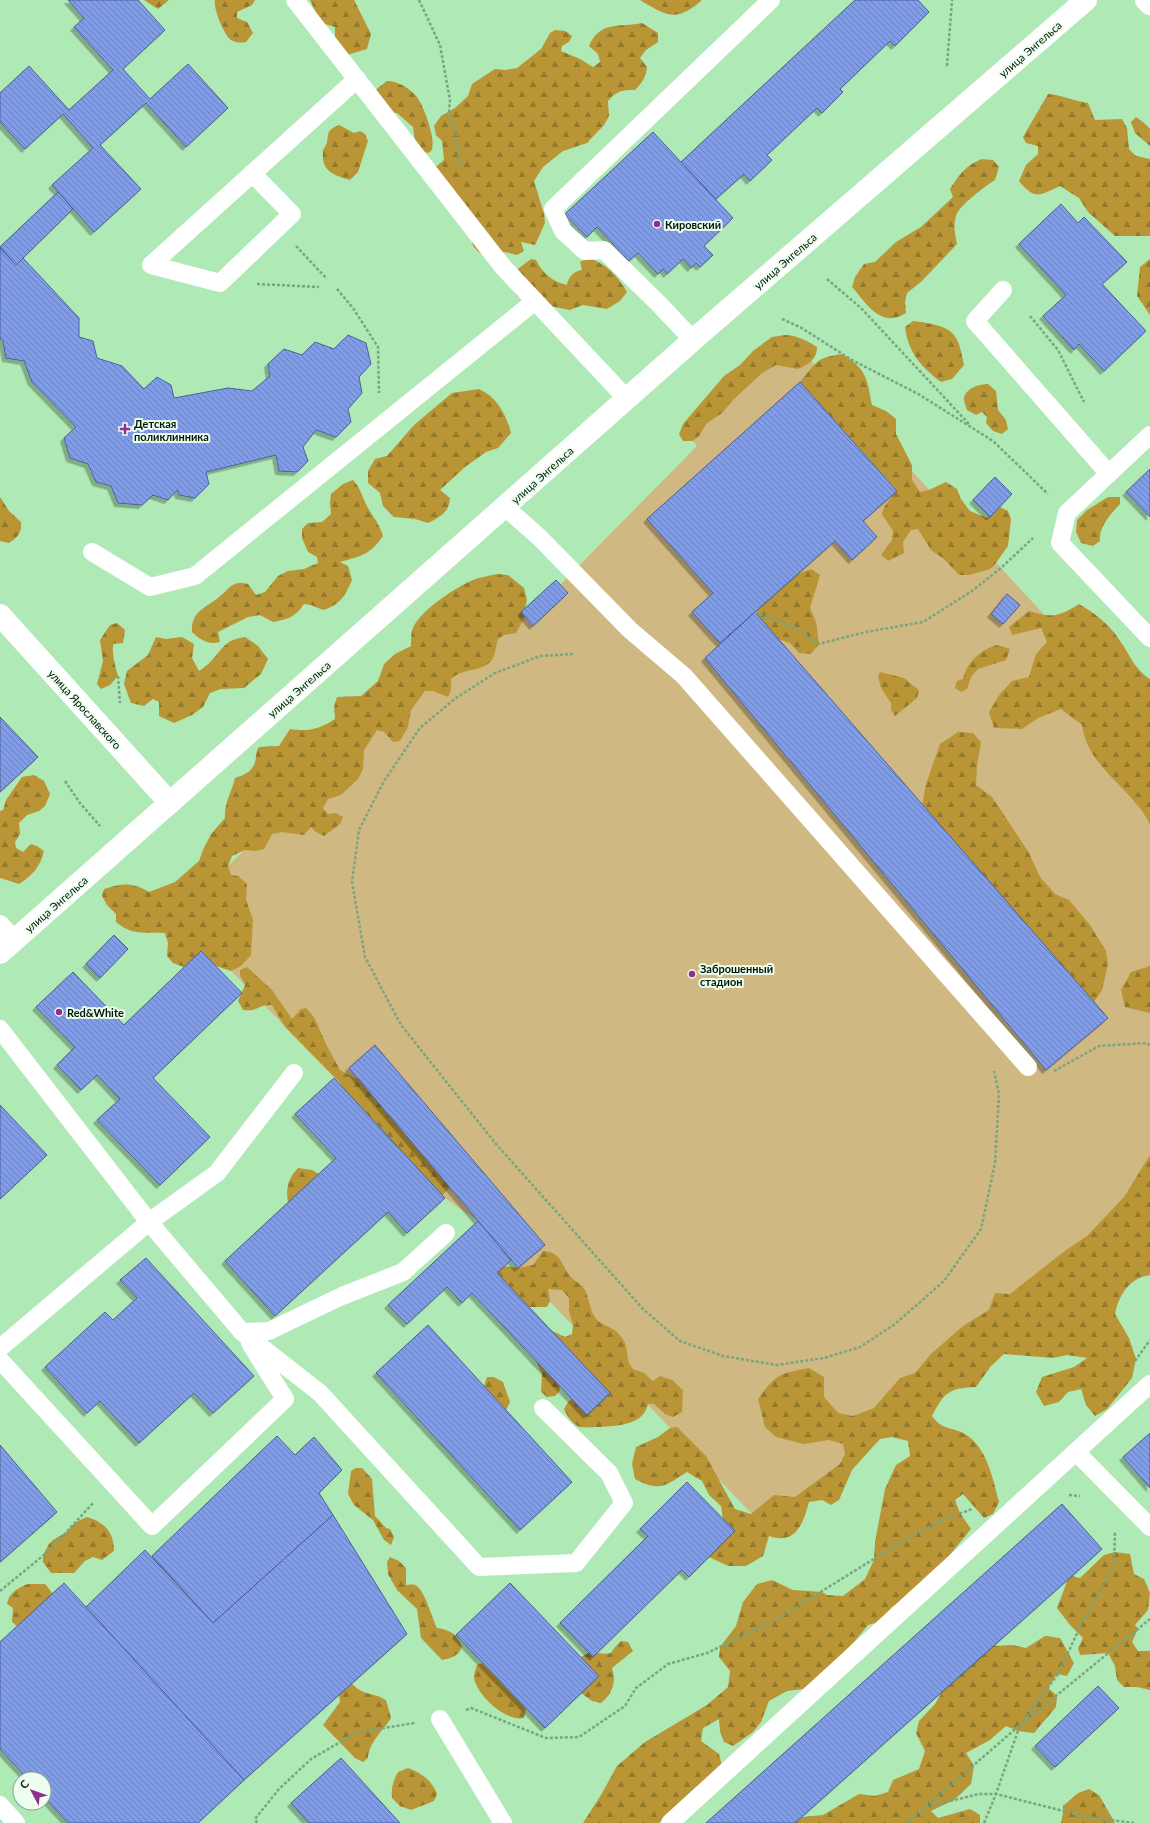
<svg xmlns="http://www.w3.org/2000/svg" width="1150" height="1823" font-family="Lato,sans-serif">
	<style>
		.green { fill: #cfb881 }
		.forest { fill: url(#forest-firs) }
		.building { fill: url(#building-back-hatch); stroke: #4c6197; filter: url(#shadow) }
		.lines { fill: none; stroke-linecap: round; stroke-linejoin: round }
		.path { stroke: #78a67e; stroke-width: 2.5; stroke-dasharray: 3 2; stroke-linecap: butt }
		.service { stroke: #fff; stroke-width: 18 }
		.minor { stroke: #fff; stroke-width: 22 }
		.tertiary { stroke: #fff; stroke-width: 22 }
		.poi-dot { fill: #932d93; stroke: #edfeef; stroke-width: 1.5 }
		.labels { text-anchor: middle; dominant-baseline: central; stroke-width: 4; stroke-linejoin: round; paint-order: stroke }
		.street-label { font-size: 11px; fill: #021706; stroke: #edfeef }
		.poi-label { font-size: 11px; font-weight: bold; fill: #021706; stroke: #edfeef; text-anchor: start }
	</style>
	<defs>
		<pattern id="forest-firs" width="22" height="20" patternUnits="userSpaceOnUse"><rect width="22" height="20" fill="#b99535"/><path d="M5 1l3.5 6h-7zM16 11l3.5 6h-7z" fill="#94792b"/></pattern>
		<pattern id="building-back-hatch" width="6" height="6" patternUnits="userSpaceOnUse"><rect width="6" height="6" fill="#809deb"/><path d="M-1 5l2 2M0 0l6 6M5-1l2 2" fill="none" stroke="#677fbc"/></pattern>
		<filter id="shadow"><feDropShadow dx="-3.5" dy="3.5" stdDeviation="0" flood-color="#0004"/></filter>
	</defs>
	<rect width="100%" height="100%" fill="#afe9b6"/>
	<polygon class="green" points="791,339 1079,653 1150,697 1150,1191 767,1530 518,1268 478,1221 445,1198 340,1083 177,915 507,597 521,612 560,585 697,446 686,432"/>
	<g class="forest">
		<polygon points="144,0 169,0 158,9"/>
		<path d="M215,0H255L252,5L237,12V18L247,22L253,33L246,42C241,43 236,43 231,40C224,35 213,8 215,0Z"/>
		<polygon points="310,0 354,0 371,34 367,49 347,55 335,43 335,27 321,23"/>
		<path d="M640,0H702C676,23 667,16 640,0Z"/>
		<path d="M642,23L658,33V42L646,50L640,58L647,67C646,77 642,83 635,90C622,90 616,91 608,101L609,116L604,125L587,143L563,151L543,167L534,181L544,214L545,223L535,245L521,242L524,251L517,255L505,252L480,253L473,246L470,232L433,169L444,160L442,141L436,135L434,126L441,116L455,108L468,96L472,84L495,69L505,70L517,68L541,49L550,33L555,30L565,31L572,36L569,42L562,46L561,51L580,59L593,67L600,62L598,54L589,46C600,20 620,28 642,23Z"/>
		<path d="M387,81C398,81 409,88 416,96C423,103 436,139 432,149C432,150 429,153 428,153C415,150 415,139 413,127L397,113L387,112L374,91Z"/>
		<path d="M1048,94C1062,95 1074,101 1088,103L1095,120L1122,119L1127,128L1129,149L1136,156L1150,159V236H1115L1088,212L1079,198L1060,186C1040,195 1035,201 1019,181L1026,165L1038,154V146L1026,143L1023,137Z"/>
		<polygon points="1136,117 1143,122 1150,129 1150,146 1135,133 1131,122"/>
		<path d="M339,125L354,133L360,131L365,134L368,141L358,172L350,180C333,175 321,171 323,151C324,147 327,145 327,142C329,132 327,130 339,125Z"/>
		<path d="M982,159L993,160L999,167L995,180C986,186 959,205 956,216C953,225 955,234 957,244L922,281L907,293L905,302L906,313C881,329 867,304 852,287L855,277L864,264L875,262L896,242L921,227L953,197L950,189C960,174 965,166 982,159Z"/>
		<path d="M588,258C606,263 618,276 627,292L620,301L607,309L583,305L570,310L525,301L517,296L515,289V271L531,259L536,260C542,273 553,282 567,285C568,277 574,271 582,270L580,262Z"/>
		<polygon points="1150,259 1150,315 1137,296 1140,267"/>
		<path d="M913,321C926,323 945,324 954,335C960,342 962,356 964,365L952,379L941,382C921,367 908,352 905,327Z"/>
		<path d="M785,335C797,335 807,341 817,347C817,360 808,364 798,369L776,365L762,373L734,399L722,413L707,423L699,436L693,441H683L679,434L683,424L724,376L740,365L753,351L772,337Z"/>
		<path d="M842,354C867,369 867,379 872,405L886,411L896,419V434L912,465V480L920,492L929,490L946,482L957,489L961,499L970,511L987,518L1000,507L1008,511L1011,519L1008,546L996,563L990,569L969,575H959L944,559L931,550L918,529L911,530L903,542L904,553L888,561L881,555L892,540L893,531L882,514L884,507L897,490L800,382C817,362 815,358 842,354Z"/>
		<path d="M988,384L996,391L998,410L1006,420L1008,429L1002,434L993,431L986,423L987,417L982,412L976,415L967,410C966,407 964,402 964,399C965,388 980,384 988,384Z"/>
		<path d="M479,389C497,397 506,414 511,433L498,448L486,452L465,467L440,490L450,498C449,513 440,517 428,523L415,519L394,517L383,506L380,493L368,483V471L375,459L387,456L414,425L452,393Z"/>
		<path d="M353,480C360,488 361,493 365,502C370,514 379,522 383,536C370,555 361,556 340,562L348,566L352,580C345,596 340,605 323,610L311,605L304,604C295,617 289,619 273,622L260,615L248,617L218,632L220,642C207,645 201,640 192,632C191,611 206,608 219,597C231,588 231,580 248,584L256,595L265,592L278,576L288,571L304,569L318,563L317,557L308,552L302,538V529L308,523L322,522L331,514L330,503L331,494L343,484Z"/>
		<path d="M0,497L9,511L21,522C22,533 18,537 9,543L0,541Z"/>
		<path d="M1108,497H1120V504C1110,515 1099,526 1100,541L1093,546L1081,543L1076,532L1077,520L1087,510Z"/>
		<polygon points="811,569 820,575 810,608 816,622 819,644 811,654 799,653 790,643 778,639 755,612 798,574"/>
		<path d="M497,574L508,575L524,588L527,600L525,609L521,612L525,617L516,633L504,635L498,639C496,644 496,652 493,658C485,673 463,667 451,679V690L448,697L433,691H425L411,710L408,727L400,741L393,742L384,732L377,730L364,750L363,769L358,779L341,795L328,799L323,808L328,814L336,813L343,817L340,824L324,836L316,832L311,827L304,835L282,832L272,834L264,849L255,851L245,850L232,856L228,866L231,875L238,876L247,884L246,900L253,920L251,955L241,966L231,971L216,966L201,951L184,967L173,963L167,956L168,943L165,933C146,932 132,936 116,922V914L107,905L102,896L104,889C122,883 132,882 149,892L175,882L199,861L203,850L211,834L225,818C224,802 232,792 235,778C244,775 252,772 255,762C257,756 255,753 259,747L279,746L290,729C309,732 319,729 335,719L334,707L337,697L361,696L378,681L384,664L395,654L411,646C411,641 411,635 412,631C416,613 456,587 473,580C480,577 489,576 497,574Z"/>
		<path d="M1079,604C1093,612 1109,624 1118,638C1130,654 1133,668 1150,679V824C1146,818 1143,811 1138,806C1117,779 1087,761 1082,725L1061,709L1038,718L1022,729L994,728L989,712L1000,694L1012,681L1029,677L1036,654L1047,642L1041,628L1012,635L1009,627L1029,611C1051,618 1059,617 1079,604Z"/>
		<path d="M117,623L125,630L123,643L113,644C112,655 115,665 118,676L110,685L101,689L97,684L103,661L100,640L110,625Z"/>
		<path d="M156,637L166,639L182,637L194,644L192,658L199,671C214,662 217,651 229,642C234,639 240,638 245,637L258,646L268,659L261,674L244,688L221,689L210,693L203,707L192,715L174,723L159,716V702L153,699L144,706L131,703L124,684L127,671L148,655Z"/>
		<path d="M998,645L1010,649L1006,660L978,669L971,677L967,689L961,692L955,688L957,681L963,679C967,662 981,649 998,645Z"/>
		<polygon points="880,672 904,678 919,690 917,698 895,716 891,710 891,703 881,688 878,676"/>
		<polygon points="958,732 973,733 981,742 977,765 976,785 992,797 1004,815 1029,853 1040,877 1055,894 1069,900 1090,925 1106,951 1108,964 1102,990 1094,1002 922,805 926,784 940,744"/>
		<path d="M34,775L44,781L50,794L45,806L39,811L27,815L19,823L20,834L15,842L16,848L23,852L31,844L37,846L44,851C40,867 33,875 19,884L0,878V811L3,810L6,800L22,777Z"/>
		<polygon points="1150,966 1150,1013 1125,1007 1121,990 1131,972"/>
		<path d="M247,967L272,990L292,1019L301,1009L306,1008L314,1017L327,1046L340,1070L353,1077L377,1085L450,1188L442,1195L435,1191L341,1093L340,1083L285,1027L272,1005C258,1004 258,1012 243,1010L238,1001L245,985L240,975V970Z"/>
		<path d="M1150,1155V1275C1129,1278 1119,1295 1115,1314L1129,1338L1136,1359L1132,1378L1107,1409L1095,1416L1086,1405L1081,1389L1068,1392L1059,1402L1044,1406L1036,1392L1042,1377L1074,1367L1087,1358L1067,1355L1053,1358L1004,1354L991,1366L976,1387C950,1388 944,1392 932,1416C943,1432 955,1426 968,1436C988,1451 993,1480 999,1502L993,1514L984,1518L963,1494L955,1500L960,1513L971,1529L939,1568L906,1600L892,1607L879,1622L868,1625L853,1643L820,1677L803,1689L787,1691L769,1701L761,1722L753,1732L733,1746L724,1742L720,1731L719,1719L703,1728L701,1741L719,1754L722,1766L691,1792L659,1823H583L601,1795L617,1766L645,1742L707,1705L728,1687L730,1671L719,1657L720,1647L736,1626L743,1602L757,1584L772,1580L793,1590L822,1592L827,1595L843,1596L865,1579L874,1560L875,1542L885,1489L896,1465L910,1456L908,1441L892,1437L880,1439L852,1470L839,1500L831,1505L822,1500L809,1502C803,1525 795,1545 769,1536L763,1556L746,1566H728L709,1557L735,1531L723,1519L721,1506L709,1495L702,1481L687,1472C666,1486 659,1492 635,1479L632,1464L636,1447L658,1437L670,1428L677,1427L706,1456L735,1509L751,1514L774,1495L795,1497L840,1464L845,1454L843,1444L829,1440L804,1444L776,1437L765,1427L758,1399C777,1373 779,1374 809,1368L824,1377V1397L838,1413L853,1416L874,1408L900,1378L915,1373L931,1354L963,1326L989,1310L995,1293L1010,1294L1066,1250L1087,1236L1124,1197Z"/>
		<path d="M298,1168L312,1170L319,1174L288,1203C286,1188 287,1180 298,1168Z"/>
		<path d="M543,1251C562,1252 561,1265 570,1276C574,1281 582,1284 585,1290C589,1298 590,1309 594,1316C601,1328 615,1324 624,1341C629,1350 625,1361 633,1369C636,1371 640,1371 644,1373C647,1375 650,1379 653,1381L660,1376L672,1380L683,1390L682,1412L673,1417L665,1414L654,1404H648C644,1425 617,1426 599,1427C593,1427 586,1428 580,1427C573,1425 567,1416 564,1409L568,1402L572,1399L560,1386L559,1392L555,1396L547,1397L541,1392L542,1374L536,1361L550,1330L565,1337L572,1334L573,1325L569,1311V1298L562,1290L548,1289L550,1301L547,1307H529L492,1275L504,1266L518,1268L533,1265Z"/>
		<polygon points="487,1377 494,1377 503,1382 510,1402 506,1410 484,1386"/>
		<polygon points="356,1468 362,1468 372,1479 375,1516 386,1528 390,1529 394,1537 391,1545 384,1540 373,1520 354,1505 348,1494 351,1471"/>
		<path d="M87,1517C105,1522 114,1533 114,1551L102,1560L93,1557L85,1561L74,1573H51L43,1562V1555L49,1544L53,1540L65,1533L76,1522Z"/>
		<polygon points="1115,1552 1130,1554 1134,1574 1144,1579 1150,1593 1148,1610 1135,1625 1138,1629 1132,1642 1138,1651 1150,1651 1150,1690 1137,1687 1124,1687 1117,1680 1115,1666 1108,1653 1080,1655 1078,1648 1083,1638 1070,1625 1057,1608 1068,1579 1072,1576 1080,1578 1104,1555"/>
		<path d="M390,1557L399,1561L406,1568V1585C408,1585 413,1584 415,1585C425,1589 432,1619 437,1628C451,1630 456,1634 462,1646C459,1656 452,1658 442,1660L421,1638L417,1609L397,1590L388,1574L387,1562Z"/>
		<path d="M28,1584H45L53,1594L17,1626L12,1622L13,1608L7,1604C9,1593 17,1588 28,1584Z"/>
		<polygon points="1045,1636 1060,1638 1074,1663 1067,1676 1057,1674 1048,1688 1057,1696 1056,1707 1034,1733 1018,1731 1006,1726 990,1740 966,1753 974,1766 971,1784 954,1800 931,1811 938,1818 970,1809 980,1815 980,1823 795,1823 803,1817 823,1815 859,1794 875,1796 888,1792 893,1780 919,1769 925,1751 916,1733 919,1721 935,1704 942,1692 993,1646 1012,1645 1026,1648"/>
		<path d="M621,1641L628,1642L633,1651L612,1668C617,1682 612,1694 601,1703L592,1701L581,1693L567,1690C571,1678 574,1657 589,1653C596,1652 604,1655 611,1653L615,1647Z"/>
		<path d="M482,1663L526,1709L524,1718C506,1722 476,1695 474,1677C474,1673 476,1668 477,1665Z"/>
		<path d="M352,1684C364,1696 373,1692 386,1700L391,1718C383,1731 369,1742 368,1758L363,1762L355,1758L323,1725L340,1702L339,1695Z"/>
		<path d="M408,1768C421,1773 432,1780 437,1794L434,1801L411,1810L400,1806L392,1798C391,1788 393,1781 398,1772Z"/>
		<polygon points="1089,1789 1099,1795 1115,1823 1061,1823 1063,1813 1063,1806 1078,1793"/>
	</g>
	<g class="building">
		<polygon points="68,0 138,0 165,30 123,69 150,99 188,64 228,108 186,147 146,103 100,145 141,189 94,232 52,185 93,148 63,114 25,149 0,122 0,93 29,66 69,110 113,70 74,27 84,18"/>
		<polygon points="855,0 918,0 929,12 895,46 890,41 840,89 843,92 822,113 817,108 767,155 772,160 750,181 744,174 716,199 681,162"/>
		<polygon points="653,132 733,218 704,246 713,255 700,267 696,263 691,268 683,259 667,274 663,269 658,274 638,253 629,261 597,227 587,237 565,214"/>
		<polygon points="58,192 73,209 16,265 0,247"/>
		<polygon points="1061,204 1078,223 1084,217 1127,262 1102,284 1146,331 1104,371 1079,344 1074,350 1043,316 1066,295 1019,244"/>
		<polygon points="0,248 16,265 23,258 79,318 79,337 93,341 97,358 122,366 144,389 157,377 171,385 174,398 228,388 252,391 270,376 268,364 284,349 302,355 315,342 334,349 348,335 366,343 371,364 359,377 362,393 348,409 351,422 336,437 316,430 303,447 308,461 297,472 279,471 276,455 206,472 209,484 195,498 179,495 177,490 168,500 153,495 142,505 118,503 111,486 96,482 88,464 70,458 64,438 76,427 32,382 24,361 6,358 3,341 0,339"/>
		<polygon points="800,382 897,491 863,521 877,537 852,560 835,541 720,643 692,612 713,593 647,519"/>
		<polygon points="1150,469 1150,517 1126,492"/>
		<polygon points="995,477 1012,494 990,517 973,500"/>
		<polygon points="556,580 568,593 533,626 521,612"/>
		<polygon points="1007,594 1020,605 1003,624 991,614"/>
		<polygon points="755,612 1108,1018 1046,1070 705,658"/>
		<polygon points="0,717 38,757 0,792"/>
		<polygon points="114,935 128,949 100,978 86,964"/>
		<polygon points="201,951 242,993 153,1078 210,1137 160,1185 97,1120 120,1099 97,1075 81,1090 57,1065 75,1047 36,1007 73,972 124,1025"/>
		<polygon points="375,1045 545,1245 518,1268 349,1068"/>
		<polygon points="334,1078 445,1198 407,1233 388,1212 275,1316 225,1261 336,1158 295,1114"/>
		<polygon points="0,1105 47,1155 0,1199"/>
		<polygon points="478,1221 511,1260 497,1273 610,1393 587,1415 472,1293 462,1303 447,1287 407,1324 388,1305"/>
		<polygon points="146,1258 254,1376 213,1413 194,1393 139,1443 100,1401 87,1413 45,1367 105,1312 113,1320 137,1298 120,1280"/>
		<polygon points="428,1325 572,1482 520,1530 376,1373"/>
		<polygon points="1150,1433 1150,1488 1123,1457"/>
		<polygon points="277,1436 295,1455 314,1437 342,1470 319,1493 333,1515 213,1623 152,1556"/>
		<polygon points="0,1445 57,1512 0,1562"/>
		<polygon points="687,1482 735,1531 689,1577 682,1570 593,1657 560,1623 648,1536 640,1529"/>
		<polygon points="1062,1504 1102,1549 1072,1576 795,1823 706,1823"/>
		<polygon points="333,1515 407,1634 244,1780 86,1607 145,1550 213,1623"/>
		<polygon points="64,1583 244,1780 198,1823 68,1823 44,1797 44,1779 28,1779 0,1749 0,1642"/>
		<polygon points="510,1583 599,1676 545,1728 456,1635"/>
		<polygon points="1098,1686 1119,1708 1055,1767 1035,1746"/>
		<polygon points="341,1758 400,1823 309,1823 291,1803"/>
	</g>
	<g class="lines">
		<g class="path">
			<polyline points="419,0 440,45 450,100 449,111 457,137 460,167"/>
			<polyline points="947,66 952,0"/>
			<polyline points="296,246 327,279"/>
			<polyline points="827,279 861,308 969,424"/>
			<polyline points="257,284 319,287"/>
			<polyline points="337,289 353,308 378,347 379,393"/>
			<polyline points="1030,316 1058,350 1084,402"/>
			<polyline points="782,319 800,327 852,360 920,395 993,441 1048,494"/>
			<polyline points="755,612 794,627 819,644 866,632 923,622 972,591 1001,568 1033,538"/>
			<polyline points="573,654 540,656 495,673 456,698 420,728 384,781 359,830 352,882 365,957 401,1025 496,1144 643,1309 680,1341 723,1356 777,1365 824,1358 860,1347 895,1324 944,1281 981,1229 995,1163 999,1094 994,1071"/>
			<polyline points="118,676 120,703"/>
			<polyline points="65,781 80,803 100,826"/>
			<polyline points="1054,1071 1099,1046 1146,1043 1150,1045"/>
			<polyline points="1135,1361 1150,1340"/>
			<polyline points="1069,1495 1080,1496"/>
			<polyline points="0,1591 50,1550 94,1502"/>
			<polyline points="466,1710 471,1708 546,1738 579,1737 625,1706 636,1688 668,1664 707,1653 772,1622 890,1549 940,1521 972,1509"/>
			<polyline points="1024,1722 1150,1619"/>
			<polyline points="926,1807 979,1794 996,1794 1087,1817 1134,1823"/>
			<polyline points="257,1823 255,1819 279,1789 311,1759 358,1732 415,1723"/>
			<polyline points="907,1823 1020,1725"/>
			<polyline points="984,1823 996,1794 1020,1725 1058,1674 1081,1625 1114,1566 1115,1531"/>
		</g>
		<g class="service">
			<polyline points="295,0 503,267 627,399"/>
			<polyline points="252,173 292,214 220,283 151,265 357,79"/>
			<polyline points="1003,290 975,321 1109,474"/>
			<polyline points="693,340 659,304 604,250 585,251 563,231 553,209 771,0"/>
			<polyline points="1150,435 1067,513 1060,543 1150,638"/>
			<polyline points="505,507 539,537 630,630 684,676 1028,1067"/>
			<polyline points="92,552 150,587 195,576 535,301"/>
			<polyline points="0,924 15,940"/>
			<polyline points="0,1029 149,1222 0,1348"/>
			<polyline points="294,1073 217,1173 149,1222 242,1332 320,1393 479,1567 576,1563 624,1503 609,1473 543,1408"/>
			<polyline points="242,1332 269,1331 342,1296 403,1272 446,1233"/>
			<polyline points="0,1360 152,1526 285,1399 250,1343"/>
			<polyline points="1076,1452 1150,1527"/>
			<polyline points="440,1719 503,1823"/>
			<polyline points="0,1805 16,1823"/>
			<polyline points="670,1823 1150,1384"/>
		</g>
		<polyline class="minor" points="0,615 170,803"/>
		<g class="tertiary">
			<polyline points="1146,0 1150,4"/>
			<polyline points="0,953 693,340 1086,0"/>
		</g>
	</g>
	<g class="poi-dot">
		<circle cx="657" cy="224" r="4"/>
		<path d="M123 423h4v4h4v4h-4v4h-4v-4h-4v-4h4z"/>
		<circle cx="692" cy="974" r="4"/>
		<circle cx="59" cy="1012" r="4"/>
	</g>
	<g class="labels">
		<g class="street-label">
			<text transform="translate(1030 49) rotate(-41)">улица Энгельса</text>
			<text transform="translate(785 261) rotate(-41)">улица Энгельса</text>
			<text transform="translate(542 475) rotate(-42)">улица Энгельса</text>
			<text transform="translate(299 689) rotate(-41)">улица Энгельса</text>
			<text transform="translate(85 709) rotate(48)">улица Ярославского</text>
			<text transform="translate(56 904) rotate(-41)">улица Энгельса</text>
		</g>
		<g class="poi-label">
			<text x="665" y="224">Кировский</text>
			<text x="134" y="423">Детская<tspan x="134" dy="13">поликлинника</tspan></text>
			<text x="700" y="968">Заброшенный<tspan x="700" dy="13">стадион</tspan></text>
			<text x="67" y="1012">Red&amp;White</text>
		</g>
	</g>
	<g transform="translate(32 1791) rotate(311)"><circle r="19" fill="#edfeef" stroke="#8fa292"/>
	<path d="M0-3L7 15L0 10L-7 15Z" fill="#932d93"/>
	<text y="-6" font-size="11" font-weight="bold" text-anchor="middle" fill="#021706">С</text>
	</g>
</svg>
